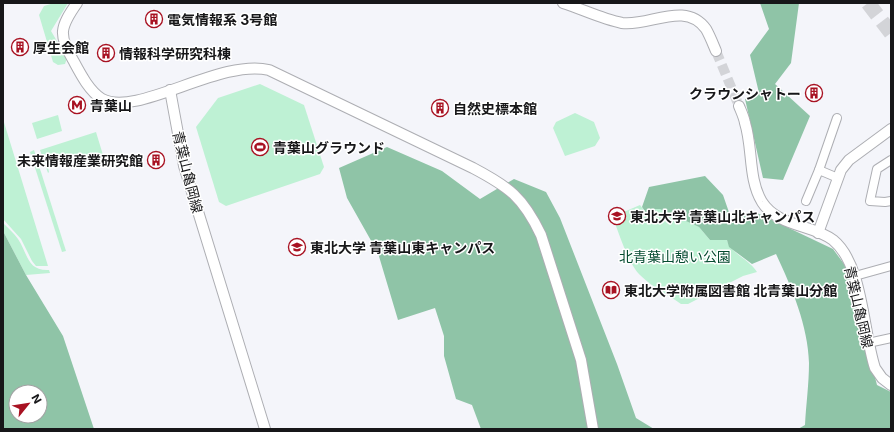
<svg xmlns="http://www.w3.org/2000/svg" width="894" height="432" font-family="Inter,'Noto Sans JP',sans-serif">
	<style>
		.green { fill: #bef1d4 }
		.forest { fill: #8fc4a7; fill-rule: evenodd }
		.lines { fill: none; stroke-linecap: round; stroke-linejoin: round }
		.tertiary-tunnel { stroke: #d3d4d8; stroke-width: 10; stroke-dasharray: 10 5; stroke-linecap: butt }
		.motorway-tunnel { stroke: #d3d4d8; stroke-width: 15; stroke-dasharray: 15 8; stroke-linecap: butt }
		.minor-casing { stroke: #adaeb3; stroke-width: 10 }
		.tertiary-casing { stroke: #adaeb3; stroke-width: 12 }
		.minor { stroke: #fff; stroke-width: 8 }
		.tertiary { stroke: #fff; stroke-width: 10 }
		.labels { text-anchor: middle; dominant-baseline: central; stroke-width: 3; stroke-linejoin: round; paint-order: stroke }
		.poi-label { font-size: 14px; font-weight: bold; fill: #171719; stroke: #fff; text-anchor: start }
		.street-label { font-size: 14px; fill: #171719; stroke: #fff }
		.park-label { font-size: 14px; fill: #054b30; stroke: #fff }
	</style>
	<rect width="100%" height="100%" fill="#f4f5fa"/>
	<g class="green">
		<polygon points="54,3 68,3 51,31 67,58 65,64 58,65 53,62 39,15 44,6"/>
		<polygon points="260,84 304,105 324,167 320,174 226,206 219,202 196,127 218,98"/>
		<polygon points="575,113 594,122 600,138 595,146 565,156 553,128 556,122"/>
		<polygon points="58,115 62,131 37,139 32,123"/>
		<polygon points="3,119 48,266 36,266 32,261 21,239 3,219"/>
		<polygon points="96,132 103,155 76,163 73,155 47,163 49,172 48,173 40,150"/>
		<polygon points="34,150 66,251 62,252 30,152"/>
		<path d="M640,205L647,214L654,209L660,208L699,227L710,240H727C731,254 749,259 757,272L743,276L688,304H681C668,295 651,286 640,275C628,264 617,228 611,212L626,211Z"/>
		<path d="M3,223C8,228 14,233 18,239C28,254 27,271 49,270L50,273L26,275L3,231Z"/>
	</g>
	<g class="forest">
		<polygon points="760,3 799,3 791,63 775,84 810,116 783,180 763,178 745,99 759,93 750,55 769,29"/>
		<polygon points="387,147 442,171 480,199 514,179 546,192 560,218 617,364 636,418 654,429 481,429 472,405 456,399 444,356 444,336 435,308 398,320 378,253 347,198 339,168"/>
		<path d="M705,176L723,195L732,221L755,212L833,249L844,264L849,277L877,385L891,392V429H798L805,425C806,405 809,384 809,363C808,326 792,288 776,254L752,264L729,247L727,240H710L699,227L660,209H654L647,214L642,207L649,187Z"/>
		<path d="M3,231L26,275L63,336L94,429H3ZM16,392H40V416H16Z"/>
	</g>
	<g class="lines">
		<polyline class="tertiary-tunnel" points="716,51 739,106"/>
		<polyline class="motorway-tunnel" points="868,3 891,33"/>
		<g class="minor-casing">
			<g id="minor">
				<polyline points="891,160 877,169 870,201 885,202 891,201"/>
				<polyline points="819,170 837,118"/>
				<polyline points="806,201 819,170 838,178"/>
				<polyline points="855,276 891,266"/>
				<polyline points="868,343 891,338"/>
			</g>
		</g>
		<g class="tertiary-casing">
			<g id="tertiary">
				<path d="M77,3C60,27 58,35 73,60C80,73 89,91 102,99C137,118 220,58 269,70L473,168C509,187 523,197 541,235L581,360L593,429"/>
				<path d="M563,3C582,9 602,19 622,23C649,27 685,0 706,29C710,36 713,44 716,51"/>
				<polyline points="170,90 184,166 265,429"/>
				<path d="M739,106C741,111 744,117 745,123C753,148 748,179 762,202C778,227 812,224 833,240C863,264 863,332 875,368L882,378L891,385"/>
				<polyline points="818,233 841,170 849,160 891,129"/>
			</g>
		</g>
		<use href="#minor" class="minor"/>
		<use href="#tertiary" class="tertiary"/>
	</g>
	<defs>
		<g id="building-ring" transform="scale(0.9)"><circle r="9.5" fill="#fff" stroke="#a81222" stroke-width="1.5"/><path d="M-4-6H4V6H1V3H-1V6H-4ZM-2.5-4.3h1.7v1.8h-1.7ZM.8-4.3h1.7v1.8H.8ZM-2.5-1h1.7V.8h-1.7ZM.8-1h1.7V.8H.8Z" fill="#a81222"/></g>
		<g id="metro-ring" transform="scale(0.9)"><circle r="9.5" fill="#fff" stroke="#a81222" stroke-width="1.5"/><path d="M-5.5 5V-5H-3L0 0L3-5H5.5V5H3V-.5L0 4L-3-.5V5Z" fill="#a81222"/></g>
		<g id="stadium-ring" transform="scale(0.9)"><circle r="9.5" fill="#fff" stroke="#a81222" stroke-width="1.5"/><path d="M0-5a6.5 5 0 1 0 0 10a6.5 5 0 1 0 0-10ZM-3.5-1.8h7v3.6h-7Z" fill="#a81222"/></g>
		<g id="university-ring" transform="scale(0.9)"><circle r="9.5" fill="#fff" stroke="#a81222" stroke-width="1.5"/><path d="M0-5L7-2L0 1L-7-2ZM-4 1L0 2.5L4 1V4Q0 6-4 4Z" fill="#a81222"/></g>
		<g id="library-ring" transform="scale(0.9)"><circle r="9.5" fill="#fff" stroke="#a81222" stroke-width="1.5"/><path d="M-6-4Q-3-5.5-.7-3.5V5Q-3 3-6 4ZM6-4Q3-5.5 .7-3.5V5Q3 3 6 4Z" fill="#a81222"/></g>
	</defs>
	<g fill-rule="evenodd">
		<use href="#building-ring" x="154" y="19"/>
		<use href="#building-ring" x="20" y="47"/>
		<use href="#building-ring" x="106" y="53"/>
		<use href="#building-ring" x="814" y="93"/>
		<use href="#metro-ring" x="77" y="105"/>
		<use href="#building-ring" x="440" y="108"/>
		<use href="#stadium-ring" x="260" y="147"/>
		<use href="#building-ring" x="156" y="160"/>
		<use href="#university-ring" x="617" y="216"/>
		<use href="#university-ring" x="297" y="247"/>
		<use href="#library-ring" x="611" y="290"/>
	</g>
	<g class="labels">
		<g class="poi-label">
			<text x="167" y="19">電気情報系 3号館</text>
			<text x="33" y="47">厚生会館</text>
			<text x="119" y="53">情報科学研究科棟</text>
			<text x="801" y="93" text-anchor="end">クラウンシャトー</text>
			<text x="90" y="105">青葉山</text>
			<text x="453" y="108">自然史標本館</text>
			<text x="273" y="147">青葉山グラウンド</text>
			<text x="143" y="160" text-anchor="end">未来情報産業研究館</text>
			<text x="630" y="216">東北大学 青葉山北キャンパス</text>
			<text x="310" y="247">東北大学 青葉山東キャンパス</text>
			<text x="624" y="290">東北大学附属図書館 北青葉山分館</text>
		</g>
		<g class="street-label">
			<text transform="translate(188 172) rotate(76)">青葉山亀岡線</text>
			<text transform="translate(859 307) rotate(77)">青葉山亀岡線</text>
		</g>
		<g class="park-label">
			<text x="675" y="256">北青葉山憩い公園</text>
		</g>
	</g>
	<rect width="894" height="432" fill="none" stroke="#171719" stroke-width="8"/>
	<g transform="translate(28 404) rotate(60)"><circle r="19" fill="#ffffff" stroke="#a2a2a3"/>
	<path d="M0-3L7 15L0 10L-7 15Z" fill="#a81222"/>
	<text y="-6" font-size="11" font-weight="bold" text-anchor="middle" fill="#171719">N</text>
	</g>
</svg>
